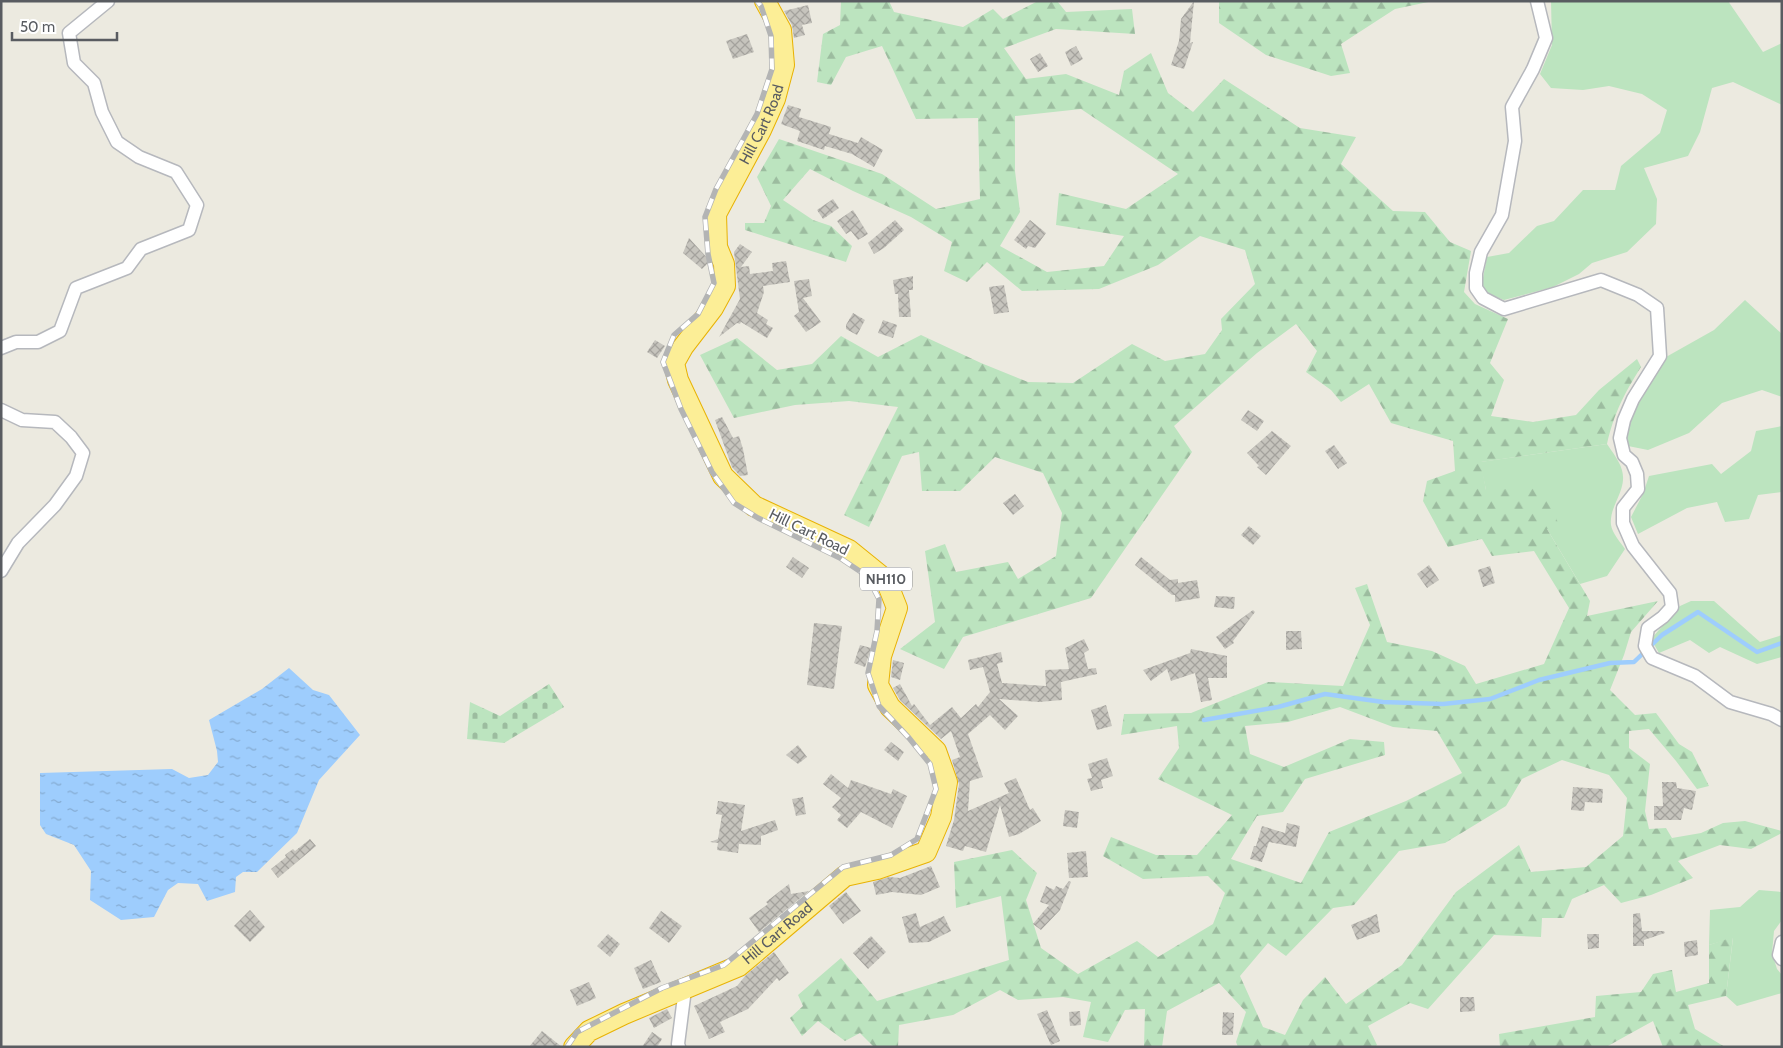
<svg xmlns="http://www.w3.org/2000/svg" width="1783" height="1048" font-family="Cabin,sans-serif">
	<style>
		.green { fill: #bce4bf }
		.forest { fill: url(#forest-firs); fill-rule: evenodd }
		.cemetery { fill: url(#cemetery-stones) }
		.water { fill: url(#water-ripples) }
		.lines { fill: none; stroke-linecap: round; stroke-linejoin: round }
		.stream { stroke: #9ecdfd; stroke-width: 4.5 }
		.building { fill: url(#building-cross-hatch) }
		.minor-casing { stroke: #b6b8bd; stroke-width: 15 }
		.trunk-casing { stroke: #e8b204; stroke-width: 22 }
		.minor { stroke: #fff; stroke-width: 12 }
		.trunk { stroke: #fcee96; stroke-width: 20 }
		.rail-casing { stroke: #b3b4b4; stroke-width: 5.5 }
		.rail { stroke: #fff; stroke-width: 4; stroke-dasharray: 11; stroke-linecap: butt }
		.labels { text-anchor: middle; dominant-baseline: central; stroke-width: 4; stroke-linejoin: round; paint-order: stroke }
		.shield { fill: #fff; stroke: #8b8d90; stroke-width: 1 }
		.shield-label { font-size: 14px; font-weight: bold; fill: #595c61 }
		.street-label { font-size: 15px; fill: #595c61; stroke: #fff }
	</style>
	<defs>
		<pattern id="forest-firs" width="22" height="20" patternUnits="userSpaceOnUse" patternTransform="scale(1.25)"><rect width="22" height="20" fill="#bce4bf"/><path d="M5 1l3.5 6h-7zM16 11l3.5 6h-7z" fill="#9cbc9f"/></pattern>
		<pattern id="cemetery-stones" width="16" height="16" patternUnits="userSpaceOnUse" patternTransform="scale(1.25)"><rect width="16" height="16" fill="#bce4bf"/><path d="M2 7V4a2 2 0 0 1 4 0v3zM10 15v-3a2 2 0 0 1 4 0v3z" fill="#9cbc9f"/></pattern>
		<pattern id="water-ripples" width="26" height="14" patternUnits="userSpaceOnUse" patternTransform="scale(1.25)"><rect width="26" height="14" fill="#9ecdfd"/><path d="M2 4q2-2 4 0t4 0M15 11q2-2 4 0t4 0" fill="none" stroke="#84aad0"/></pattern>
		<pattern id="building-cross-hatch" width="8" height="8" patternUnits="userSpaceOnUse" patternTransform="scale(1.25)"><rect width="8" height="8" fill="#c6c4bd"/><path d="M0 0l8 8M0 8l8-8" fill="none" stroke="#a4a29d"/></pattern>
	</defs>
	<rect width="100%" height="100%" fill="#eceae0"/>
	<g class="green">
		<polygon points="1551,1 1728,1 1763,52 1782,43 1782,105 1733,82 1712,88 1700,132 1688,156 1644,168 1657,199 1656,224 1627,252 1592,263 1579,274 1553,287 1504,300 1486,293 1482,283 1487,257 1509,253 1537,226 1554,221 1583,190 1615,190 1621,166 1660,133 1667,110 1642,94 1609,86 1583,90 1551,88 1540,74 1552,45"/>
		<polygon points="1745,300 1782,334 1782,397 1762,390 1722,403 1689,433 1648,450 1628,446 1626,436 1637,399 1666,357 1714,330"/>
		<polygon points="1782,426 1782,492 1758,495 1749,519 1725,522 1717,502 1687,508 1638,534 1631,517 1643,494 1649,476 1712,464 1721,474 1751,451 1756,431"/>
		<path d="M1607,444C1623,467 1629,475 1616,502C1613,509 1610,517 1611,525C1612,533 1621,543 1625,549L1607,576L1580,584L1547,529L1486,490L1480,462Z"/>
		<polygon points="1691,601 1714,601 1760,642 1782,635 1782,657 1757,664 1720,647 1709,653 1690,640 1659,653 1651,639 1680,606"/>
		<polygon points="1759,890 1782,892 1782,920 1774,931 1772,953 1777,969 1782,975 1782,993 1737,1006 1726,996 1733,938 1709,945 1710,910 1740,907"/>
	</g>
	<g class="forest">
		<path d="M841,1H889L894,12L963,27L993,9L1003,19L1038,1H1057L1066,12L1132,9L1135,34L1056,29L1004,48L1026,79L1066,74L1119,95L1124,71L1151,53L1168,93L1193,112L1224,79L1300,128L1356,137L1341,164L1393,211L1425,212L1450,242L1471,251L1464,292L1475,304L1508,319L1490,363L1504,380L1491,416L1533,422L1576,415L1599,390L1637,359L1641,367C1624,394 1614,413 1607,444L1481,462L1486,490L1545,487L1558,523L1547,529L1590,601L1587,616L1658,601L1631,632L1624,655L1610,690L1635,715L1656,713L1679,744L1692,752L1709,786L1697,789L1676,761L1649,729L1629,731V748L1650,764L1645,811L1649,829L1666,828L1672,838L1701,833L1723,823L1745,821L1782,831V833L1751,849L1720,845L1678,861L1693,878L1651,895L1621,903L1604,885L1572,899L1564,918H1542L1541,937L1494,935L1428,1009L1410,1003L1368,1026L1377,1045L1375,1047H1238L1236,1042L1246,1012L1219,983L1167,1011L1162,1047H1144L1145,1009L1125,1010L1108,1042L1083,1037L1091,1002L1063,997L1018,1000L1000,990L953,1015L899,1025L898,1047H874L860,1033L845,1041L818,1021L802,1036L790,1018L803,1006L798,995L841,958L877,1001L1009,960L1001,896L956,908L954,862L1012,850L1037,873L1026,900L1041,948L1078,974L1137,941L1158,957L1213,924L1225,893L1208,876L1143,879L1103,856L1111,837L1156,855H1197L1232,815L1158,779L1179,748L1177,726L1121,735L1124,714L1191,713L1268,682L1343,686L1370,625L1355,588L1367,584L1387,642L1432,651L1465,666L1476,684L1544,664L1569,608L1534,551L1492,556L1482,539L1448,547L1423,501L1427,481L1455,471L1453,441L1391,423L1369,384L1341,402L1331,390L1306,372L1317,351L1296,324L1257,353L1174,426L1192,452L1091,598L963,637L944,669L900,649L935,622L925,551L945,544L956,572L1008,562L1018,579L1056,556L1062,513L1043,473L995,457L960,491H922L919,452L902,456L869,527L844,515L898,407L849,401L795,405L734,418L700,355L737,338L777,370L812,364L841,336L878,357L921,335L981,363L1028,382L1073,383L1132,344L1165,361L1205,354L1222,330L1221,319L1255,284L1245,250L1200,236L1158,265L1099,289L1022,291L987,262L967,282L944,271L952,242L911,217L853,191L810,169L783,200L813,220L831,226L852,246L846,262L745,230V223H764L771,206L757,177L779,139L882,174L936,209L980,199L978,118L916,119L882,46L846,57L831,85L817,82L823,34L840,25ZM1081,109L1178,174L1126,209L1059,193L1056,225L1124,236L1104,266L1047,272L1000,246L1020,212L1015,171V116ZM1340,707L1393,727L1437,731L1462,773L1406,801L1329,832L1301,883L1231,859L1257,816L1283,812L1305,779L1385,755L1384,742L1350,739L1284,767L1250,754L1245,726L1288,722ZM1562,760L1609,775L1627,798L1623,836L1586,867L1531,872L1519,845L1456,892L1402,965L1346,1004L1325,977L1303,1000L1285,1035L1263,1027L1240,976L1268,943L1286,956L1333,908L1354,905L1399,851L1445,843L1506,806L1522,779Z"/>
		<polygon points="1219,1 1433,1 1395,9 1341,44 1350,73 1331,76 1266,55 1219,23"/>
		<polygon points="1733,937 1726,996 1688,1005 1695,1029 1725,1047 1663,1047 1653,1021 1606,1047 1500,1047 1499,1034 1595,1017 1596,996 1641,992 1653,974 1672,970 1676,992 1709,983 1709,945"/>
	</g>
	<polygon class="cemetery" points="549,684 564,707 504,743 467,739 470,702 500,716"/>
	<polygon class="water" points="289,668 313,690 329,695 360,735 319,780 297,833 257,872 243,872 236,877 235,892 207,901 198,884 178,883 168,890 154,917 121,920 90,900 91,871 74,845 46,834 40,825 40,773 172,769 189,778 208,775 218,762 217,751 209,720 262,689"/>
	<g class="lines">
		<polyline class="stream" points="1204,720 1278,707 1325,694 1383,702 1443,704 1490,699 1539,680 1610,663 1634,662 1662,635 1698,612 1757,652 1782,643"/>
	</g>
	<g class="building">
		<polygon points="1194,1 1190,43 1193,42 1184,69 1171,65 1179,41 1181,19"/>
		<polygon points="808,5 812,23 802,25 805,35 794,38 792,25 784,11"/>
		<polygon points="747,34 754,52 733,59 726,41"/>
		<polygon points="1076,46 1083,59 1071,66 1065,52"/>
		<polygon points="1040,53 1048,66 1038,72 1030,59"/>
		<polygon points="788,105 801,109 799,117 831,127 829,134 858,143 861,137 883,150 874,167 852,154 825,146 824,150 797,141 800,131 781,124"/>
		<polygon points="833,199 839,208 823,219 817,210"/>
		<polygon points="853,210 868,234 858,240 851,231 846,234 837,221"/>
		<polygon points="895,220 904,230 884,248 874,254 868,243"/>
		<polygon points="1030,220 1046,233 1035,248 1028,246 1026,249 1014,240"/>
		<polygon points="689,238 710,261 702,269 683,253"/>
		<polygon points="740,244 752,252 741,267 749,266 750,274 773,271 772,263 786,261 790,282 763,286 764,292 757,313 768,320 766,324 773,328 767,338 741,322 740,324 737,323 719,337 740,299 734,252"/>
		<polygon points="913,276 913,290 909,290 911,317 899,317 898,294 895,294 893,280"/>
		<polygon points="809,279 812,296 803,298 821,322 806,332 794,316 799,312 794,281"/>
		<polygon points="1004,285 1009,312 994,314 989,287"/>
		<polygon points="853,313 865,320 857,335 846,329 846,325"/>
		<polygon points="883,320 897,325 893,338 878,333"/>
		<polygon points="655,340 665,346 657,358 647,352"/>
		<polygon points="1248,410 1264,421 1257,431 1241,420"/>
		<polygon points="722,417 733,438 739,436 743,449 748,475 740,476 732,467 715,420"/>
		<polygon points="1272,431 1291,446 1266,475 1257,467 1259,466 1247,453"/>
		<polygon points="1334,445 1347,463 1338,469 1325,451"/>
		<polygon points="1015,494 1024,506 1013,515 1003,503"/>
		<polygon points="1249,526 1261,536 1253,545 1241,535"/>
		<polygon points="793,557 809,568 802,578 786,567"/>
		<polygon points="1141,557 1170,580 1178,579 1178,583 1197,580 1200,598 1175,602 1175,595 1172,595 1135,565"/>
		<polygon points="1429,565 1439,580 1427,588 1417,574"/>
		<polygon points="1490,566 1495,583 1483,587 1478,570"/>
		<polygon points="1216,596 1235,597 1234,609 1214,607"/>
		<polygon points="1253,610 1255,612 1233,641 1234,643 1225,649 1216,637"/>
		<polygon points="814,623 842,626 834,689 807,685"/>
		<polygon points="1286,631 1301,631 1302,649 1286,650"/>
		<polygon points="1084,639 1089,650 1084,653 1088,669 1096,668 1097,674 1061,682 1062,700 1039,702 999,699 1018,716 1005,730 990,715 968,734 983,777 970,781 968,811 1009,793 1004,783 1016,778 1030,810 1033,808 1041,821 1019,834 1009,837 1000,805 986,852 965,846 963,851 946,846 954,820 959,784 952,760 960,757 951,731 941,739 900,700 893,688 900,684 912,706 914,704 930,725 952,707 961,718 976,704 978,707 990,692 983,667 970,670 968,660 1001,652 1003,662 997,664 1002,683 1046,686 1045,670 1069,669 1065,648"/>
		<polygon points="860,645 871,648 865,667 854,663"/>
		<polygon points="1191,649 1227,656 1227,678 1208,678 1212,700 1201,702 1195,673 1171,681 1167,669 1151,681 1143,670 1190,653"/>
		<polygon points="893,660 904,663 900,680 891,677"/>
		<polygon points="1106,705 1112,726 1097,730 1091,710"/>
		<polygon points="891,742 904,752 898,761 884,750"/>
		<polygon points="798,745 807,757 798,764 786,755"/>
		<polygon points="1107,758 1113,776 1101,780 1103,788 1091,791 1087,779 1092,778 1088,764"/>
		<polygon points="831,774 848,788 851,780 891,794 893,789 907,796 892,828 861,812 847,828 837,820 841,815 832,807 841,798 823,784"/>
		<polygon points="1662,782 1676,782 1677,788 1696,791 1692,810 1684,808 1681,820 1654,820 1654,806 1663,806"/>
		<polygon points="1573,787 1603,789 1602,803 1585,802 1584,811 1571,810"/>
		<polygon points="803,797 806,814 796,816 792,799"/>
		<polygon points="718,801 745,805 741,831 775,820 778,830 761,836 761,845 739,844 738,853 717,850 718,843 710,842 718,839 722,815 716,814"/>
		<polygon points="1065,810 1079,812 1077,828 1063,826"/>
		<polygon points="1287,823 1300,826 1296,847 1269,842 1262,862 1250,859 1254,846 1256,846 1262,826 1285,833"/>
		<polygon points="310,839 316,846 278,878 271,869 286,857 285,855 293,849 295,851"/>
		<polygon points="1086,851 1088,877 1069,878 1067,853"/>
		<polygon points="931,866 940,887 921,895 892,892 876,895 873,882 889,877 900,878"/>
		<polygon points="1069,881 1071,882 1060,910 1041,930 1033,924 1049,905 1040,902 1046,886 1054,890 1056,886 1063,889"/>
		<polygon points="789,884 791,894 809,891 759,932 749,918 768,904 766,902"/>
		<polygon points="846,892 861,911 843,924 829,906"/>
		<polygon points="250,910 265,927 250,942 234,926"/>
		<polygon points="661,911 682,926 669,943 649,928"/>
		<polygon points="916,913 920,927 944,916 951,931 929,942 909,943 902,917"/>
		<polygon points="1640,913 1642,931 1664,931 1665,933 1644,940 1644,946 1633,946 1633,914"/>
		<polygon points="1377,914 1380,932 1373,934 1357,940 1351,925"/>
		<polygon points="608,934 620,944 610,957 597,946"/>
		<polygon points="1587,934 1599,934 1599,948 1588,949"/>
		<polygon points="871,936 886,952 868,969 853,953"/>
		<polygon points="1697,940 1698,955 1685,957 1684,942"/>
		<polygon points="774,952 789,973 779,981 777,978 748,1009 720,1022 725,1032 709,1039 694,1006 737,986 746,975"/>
		<polygon points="651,960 661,982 643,989 634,968"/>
		<polygon points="589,982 596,998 577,1006 570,990"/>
		<polygon points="1460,997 1474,997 1475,1011 1460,1012"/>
		<polygon points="667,1009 672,1018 654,1028 649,1018"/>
		<polygon points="1047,1010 1060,1041 1051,1045 1037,1014"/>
		<polygon points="1080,1011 1081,1025 1070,1026 1069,1012"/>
		<polygon points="1223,1012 1234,1013 1233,1035 1222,1035"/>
		<polygon points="542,1031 562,1047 529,1047"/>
		<polygon points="652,1032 662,1039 657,1047 642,1047"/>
	</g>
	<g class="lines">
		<g class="minor-casing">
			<g id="minor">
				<polyline points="1537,1 1546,38 1533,69 1512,107 1515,141 1502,215 1481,252 1476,273 1476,288 1483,298 1504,309 1601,280 1638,295 1657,308 1660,356 1633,399 1624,420 1620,438 1624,455 1632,462 1637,474 1638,489 1623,508 1623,523 1633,546 1670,593 1672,607 1663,617 1648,628 1645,646 1652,658 1695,676 1730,702 1771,714 1782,720"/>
				<polyline points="1,348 16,342 38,342 60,331 76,288 127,268 141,249 189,230 197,205 176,172 139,157 117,142 102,112 94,83 74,63 69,33 108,1"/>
				<polyline points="1,410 22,420 55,422 71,437 83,453 76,476 55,505 18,543 1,571"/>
				<polyline points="1782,942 1779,955 1782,959"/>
				<polyline points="679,1047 678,1044 685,989"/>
			</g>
		</g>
		<g class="trunk-casing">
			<g id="trunk">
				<path id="s1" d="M574,1047L589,1031L624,1014L739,966L845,876L877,869L926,852L941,817L947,782L936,751L890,707L878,685L881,656L897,608L886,580L849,550L754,506L723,476L678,380L674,363L683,347L713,308L725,286L724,264L717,247L716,214L761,130L775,99L784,65L781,30L765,1"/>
			</g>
		</g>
		<use href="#minor" class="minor"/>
		<use href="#trunk" class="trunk"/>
		<g class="rail-casing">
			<polyline id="rail" points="567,1047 577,1032 662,988 724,965 843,867 891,855 917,839 936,789 930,764 909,738 879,706 868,673 877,631 879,599 867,576 840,558 758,518 734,503 712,472 681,409 663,362 674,335 698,314 714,283 708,254 705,217 716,189 757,114 772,69 771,36 761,6 757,1"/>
		</g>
		<use href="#rail" class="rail"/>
	</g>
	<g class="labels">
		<rect class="shield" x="860" y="567.5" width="52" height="23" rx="4"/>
		<g class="shield-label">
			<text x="886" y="579">NH110</text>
		</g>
		<g class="street-label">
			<text stroke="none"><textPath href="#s1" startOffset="1300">Hill Cart Road</textPath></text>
			<text transform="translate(809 532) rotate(26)">Hill Cart Road</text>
			<text stroke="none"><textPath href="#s1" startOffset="236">Hill Cart Road</textPath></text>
		</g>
	</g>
	<rect width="1783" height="1048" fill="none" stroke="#595c61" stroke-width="5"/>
	<path d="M12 32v8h105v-8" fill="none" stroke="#595c61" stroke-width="2.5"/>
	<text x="20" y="32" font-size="15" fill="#595c61" stroke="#ffffff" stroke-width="4" paint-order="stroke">50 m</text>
</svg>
